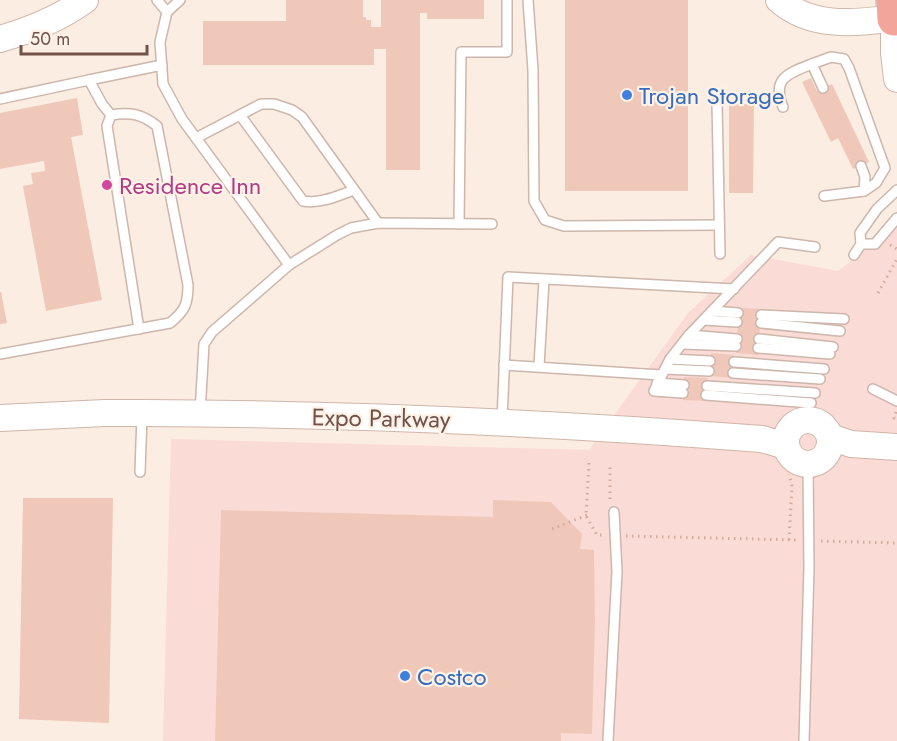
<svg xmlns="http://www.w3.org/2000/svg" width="897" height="741" font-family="Jost,sans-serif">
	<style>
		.commercial { fill: #fbdbd5 }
		.building { fill: #efc8ba }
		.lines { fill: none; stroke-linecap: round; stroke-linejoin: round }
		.lane-casing { stroke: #cdb6ac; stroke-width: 12 }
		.secondary-casing { stroke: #d0b5a9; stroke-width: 28 }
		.highway-casing { stroke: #d4cbc9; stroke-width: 36 }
		.path { stroke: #d3ab9e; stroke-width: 3; stroke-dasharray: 1.5 4.5; stroke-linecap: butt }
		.lane { stroke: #fff; stroke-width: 9 }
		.secondary { stroke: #fff; stroke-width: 26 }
		.highway { stroke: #f2a59b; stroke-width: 33 }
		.shop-dot { fill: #3f7fe0; stroke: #fef2e7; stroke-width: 2 }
		.hotel-dot { fill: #d1479c; stroke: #fef2e7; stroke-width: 2 }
		.labels { text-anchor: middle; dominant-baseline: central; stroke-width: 4.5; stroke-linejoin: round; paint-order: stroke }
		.shop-label { font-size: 24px; fill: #366cbe; stroke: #fef2e7; text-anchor: start }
		.hotel-label { font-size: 24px; fill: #b23c85; stroke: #fef2e7; text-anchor: start }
		.street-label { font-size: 24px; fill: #70524a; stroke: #fef2e7 }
	</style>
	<rect width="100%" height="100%" fill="#fbede1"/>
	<polygon class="commercial" points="897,225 897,741 163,741 171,439 589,450 688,313 751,255 838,271"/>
	<g class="building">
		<polygon points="286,0 363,0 363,17 366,17 366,20 371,20 371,27 381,27 381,0 484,0 484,19 427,19 427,13 420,13 420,170 386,170 386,49 374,49 374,65 203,65 203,21 286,21"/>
		<rect x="565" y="0" width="123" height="191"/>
		<polygon points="811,78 817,91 832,84 869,162 853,169 838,138 831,142 802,82"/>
		<polygon points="77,98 83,135 71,137 102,300 46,311 23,186 33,184 31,173 45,171 44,161 0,169 0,113"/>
		<polygon points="729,104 754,104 753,193 729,193"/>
		<polygon points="0,292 1,292 7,323 0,324"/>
		<polygon points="739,308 761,309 758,355 736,353"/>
		<polygon points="711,353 734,355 733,378 709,376"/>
		<polygon points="684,377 707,378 706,401 683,400"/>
		<polygon points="23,498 113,498 109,723 19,719"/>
		<polygon points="493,500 551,502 582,534 580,549 594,550 595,620 592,734 561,733 561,741 215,741 221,510 493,517"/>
	</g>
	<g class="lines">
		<g class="lane-casing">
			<g id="lane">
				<polyline points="157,0 167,12 160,42 163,84 182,119 289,265 212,332 204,344 200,413"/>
				<polyline points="528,0 533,70 534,201 545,220 564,226 719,225"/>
				<polyline points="167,12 180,0"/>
				<polyline points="823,88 812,64 831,57 844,59 849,68 885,168 876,183 864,191 865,177 861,166"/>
				<polyline points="0,99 89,80"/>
				<polyline points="717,103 720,254"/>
				<path d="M783,107C771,78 789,73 812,64"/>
				<polyline points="111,115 107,126 139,329"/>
				<path d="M240,115L303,201C321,204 337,196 354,190"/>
				<polyline points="196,138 261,104 274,104 292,110 302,117 378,223"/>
				<polyline points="824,196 864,191"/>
				<polyline points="459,224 461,52 507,52 507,0"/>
				<polyline points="861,244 875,244 897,218"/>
				<polyline points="854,255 861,244 860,233 877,209 897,190"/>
				<polyline points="289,265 337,235 351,228 378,223 492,224"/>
				<polyline points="712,311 738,313"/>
				<polyline points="761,315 844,319"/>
				<polyline points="704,320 737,322"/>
				<polyline points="761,323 840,331"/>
				<polyline points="689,335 737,339"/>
				<polyline points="759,339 833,347"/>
				<polyline points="683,344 736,346"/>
				<polyline points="758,348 830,354"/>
				<path d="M0,354L170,323C185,311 188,304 188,285L157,126C142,114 131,112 111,115L102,104L89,80L162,65"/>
				<polyline points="670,359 710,361"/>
				<polyline points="734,362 824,369"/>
				<polyline points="504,365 661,375"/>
				<polyline points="539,366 544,280"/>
				<polyline points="665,369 709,371"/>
				<polyline points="733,373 820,379"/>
				<polyline points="657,383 684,385"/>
				<polyline points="707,386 815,393"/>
				<polyline points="873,389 897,401"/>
				<polyline points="683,393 654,391 670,359 689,335 778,242 815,247"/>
				<polyline points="706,395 811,403"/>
				<polyline points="502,421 508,277 734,289"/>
				<polyline points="140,472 142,415"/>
				<polyline points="608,741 617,572 614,512"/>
				<polyline points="804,741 809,568 808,465"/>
			</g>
		</g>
		<g class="secondary-casing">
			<g id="secondary">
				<path d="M779,0C812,29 856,23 897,18"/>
				<polyline points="894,19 894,53 897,79"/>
				<path d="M0,39C31,30 59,19 85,0"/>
				<path d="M0,418L105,413H142C349,414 556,423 762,439L786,446"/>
				<circle cx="808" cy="442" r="22"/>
				<polyline points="830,437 851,444 897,447"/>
			</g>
		</g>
		<g class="highway-casing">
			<polyline id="highway" points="893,0 894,19"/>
		</g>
		<g class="path">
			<polyline points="890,245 897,249"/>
			<polyline points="878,293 897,259"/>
			<polyline points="896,412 894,418 897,419"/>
			<polyline points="589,463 586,516 597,535 604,535"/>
			<polyline points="610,499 610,466"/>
			<polyline points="552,529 590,514"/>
			<polyline points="626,536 796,540"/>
			<polyline points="789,540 792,486 789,474"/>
			<polyline points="821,541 897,543"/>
		</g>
		<use href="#lane" class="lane"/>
		<use href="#secondary" class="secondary"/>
		<use href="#highway" class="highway"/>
	</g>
	<g class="shop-dot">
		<circle cx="627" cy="95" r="6"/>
		<circle cx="405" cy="676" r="6"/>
	</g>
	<circle class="hotel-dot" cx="107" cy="185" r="6"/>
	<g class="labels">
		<g class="shop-label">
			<text x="639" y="95">Trojan Storage</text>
			<text x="417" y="676">Costco</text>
		</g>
		<g class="hotel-label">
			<text x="119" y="185">Residence Inn</text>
		</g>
		<g class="street-label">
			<text transform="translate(381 418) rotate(1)">Expo Parkway</text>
		</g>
	</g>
	<path d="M21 45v9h126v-9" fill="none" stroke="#70524a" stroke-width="3"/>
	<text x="30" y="45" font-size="18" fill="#70524a" stroke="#fef2e7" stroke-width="4.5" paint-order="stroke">50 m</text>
</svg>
